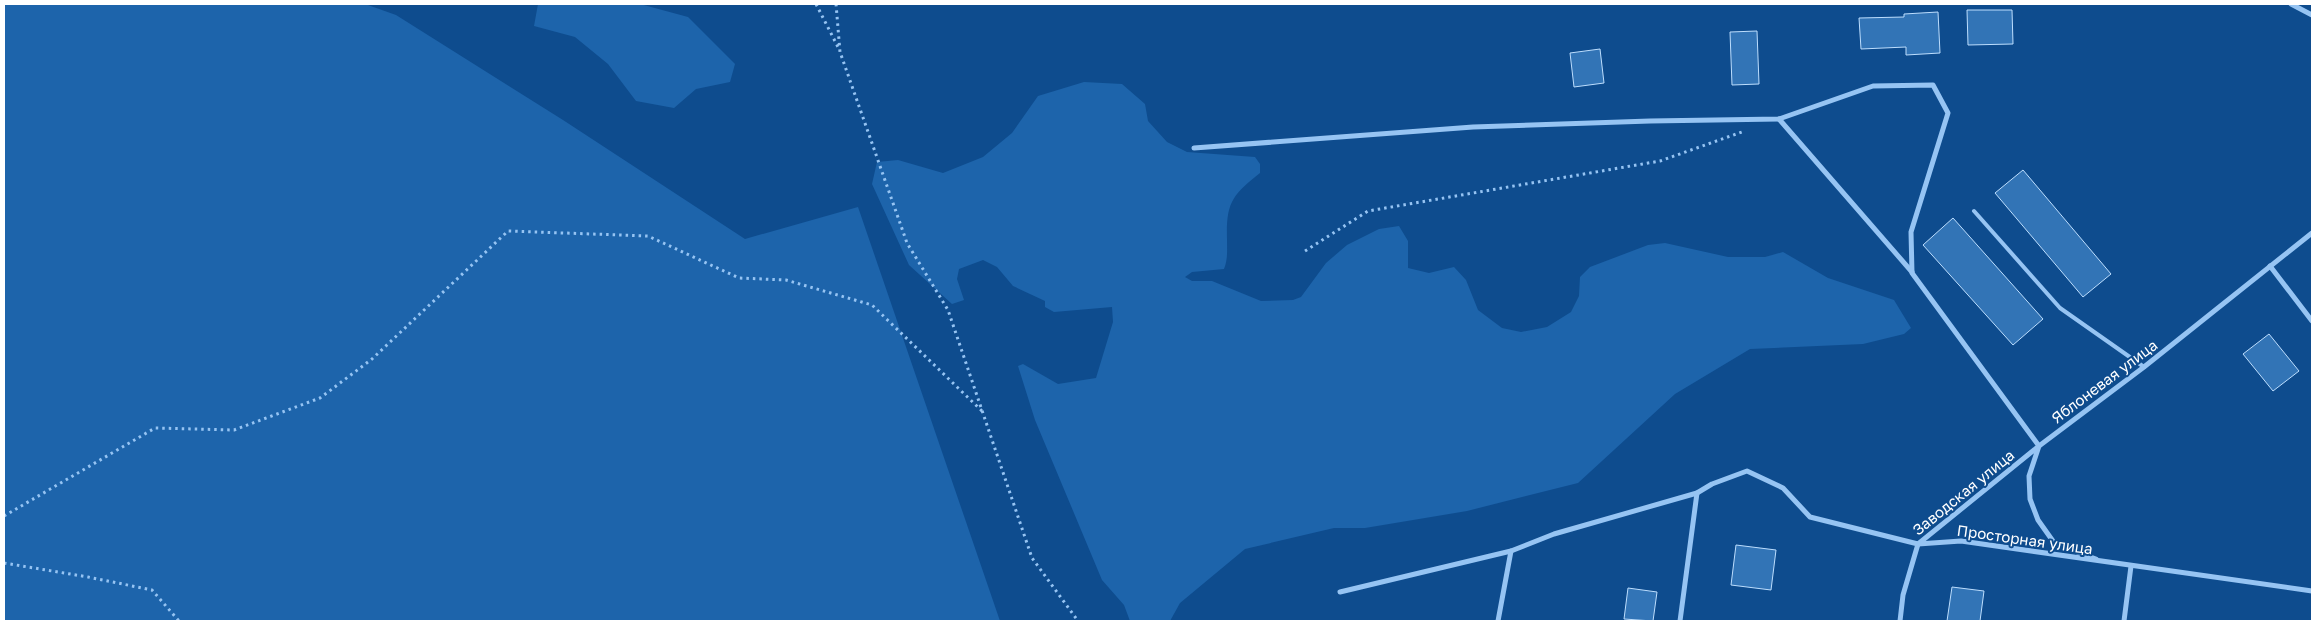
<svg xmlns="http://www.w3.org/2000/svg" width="2316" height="625" font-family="'Golos Text',sans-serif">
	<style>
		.green { fill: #1d64ab }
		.building { fill: #3274b6; stroke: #bddefe }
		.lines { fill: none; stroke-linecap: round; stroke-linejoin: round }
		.path { stroke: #96c4f3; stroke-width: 3; stroke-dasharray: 2.5 4; stroke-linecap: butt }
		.lane { stroke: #96c4f3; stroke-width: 4 }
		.street { stroke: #96c4f3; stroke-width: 5 }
		.labels { text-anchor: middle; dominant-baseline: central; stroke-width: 4; stroke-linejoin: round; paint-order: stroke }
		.street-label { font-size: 15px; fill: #fff; stroke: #0e4c8e }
	</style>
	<rect width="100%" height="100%" fill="#0e4c8e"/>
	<g class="green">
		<polygon points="4,4 365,4 396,15 563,120 745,239 858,207 1000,621 4,621"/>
		<polygon points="538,4 640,4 688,17 735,64 730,82 696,89 674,108 636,101 608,64 575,37 534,26"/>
		<path d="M1084,82L1122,84L1145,104L1148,121L1167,142L1187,152L1255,157L1260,164V173C1232,195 1226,203 1227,239C1227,250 1228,259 1224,269L1192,272L1185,277L1192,281H1212L1261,301L1293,300L1301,297L1326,263L1347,245L1379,229L1399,226L1408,241V268L1429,273L1454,267L1466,280L1478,310L1502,328L1521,332L1547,327L1571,312L1579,296L1580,277L1590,267L1648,245L1665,243L1728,257H1765L1783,252L1828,278L1894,300L1911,328L1904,334L1863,344L1750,349L1675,394L1578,483L1467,511L1365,528H1334L1245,549L1180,603L1170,621H1130L1124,605L1102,580L1035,420L1018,366L1023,364L1058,384L1096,378L1113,322L1112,307L1054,312L1045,307V301L1013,286L997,267L983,260L959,269L957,279L964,300L952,304L909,265L872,184L877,162L898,160L943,173L983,157L1012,133L1038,96Z"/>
	</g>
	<g class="building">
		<polygon points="1967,10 2012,10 2013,44 1968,45"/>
		<polygon points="1938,12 1940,53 1906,55 1906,47 1861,49 1859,18 1904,17 1904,14"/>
		<polygon points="1757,31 1759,84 1732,85 1730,32"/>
		<polygon points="1600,49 1604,83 1574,87 1570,53"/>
		<polygon points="2023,170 2111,274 2083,297 1995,193"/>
		<polygon points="1953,218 2043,319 2013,345 1923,245"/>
		<polygon points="2269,334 2299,371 2273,391 2243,354"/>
		<polygon points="1736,545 1776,550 1771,590 1731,585"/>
		<polygon points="1952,587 1984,591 1980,621 1947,621"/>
		<polygon points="1628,588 1657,592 1653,621 1624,619"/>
	</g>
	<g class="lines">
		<g class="path">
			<polyline points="816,4 839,49"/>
			<polyline points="836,4 840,52 907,243 948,310 1032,558 1078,621"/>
			<polyline points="1305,251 1368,211 1660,161 1742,132"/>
			<polyline points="4,516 155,428 234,430 320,398 372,359 508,231 648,236 739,278 786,280 872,305 983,412"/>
			<polyline points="4,563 88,577 152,590 179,621"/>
		</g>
		<polyline class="lane" points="1974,211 2060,308 2144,367"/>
		<g class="street">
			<polyline points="2291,4 2312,15"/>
			<polyline points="1779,119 1912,272"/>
			<polyline points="1194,148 1473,127 1650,121 1779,119 1873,86 1933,85 1948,113 1911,232 1912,273 2039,446 1918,544 1903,595 1900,621"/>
			<polyline points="2270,266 2312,321"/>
			<polyline points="2096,559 2055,544 2038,520 2030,499 2029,476 2039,446 2144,367 2312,233"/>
			<polyline points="1340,592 1511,551"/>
			<polyline points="1498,621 1511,551 1554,534 1697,493 1712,484 1747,471 1783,488 1810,517 1918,544 1961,541 2312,591"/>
			<polyline points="1680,621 1697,493"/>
			<polyline points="2124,621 2131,566"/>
		</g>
	</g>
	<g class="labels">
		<g class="street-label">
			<text transform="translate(2104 381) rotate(-37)">Яблоневая улица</text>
			<text transform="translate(1963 492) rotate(-39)">Заводская улица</text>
			<text transform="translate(2025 539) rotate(8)">Просторная улица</text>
		</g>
	</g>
	<rect width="2316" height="625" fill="none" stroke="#ffffff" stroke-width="10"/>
</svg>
